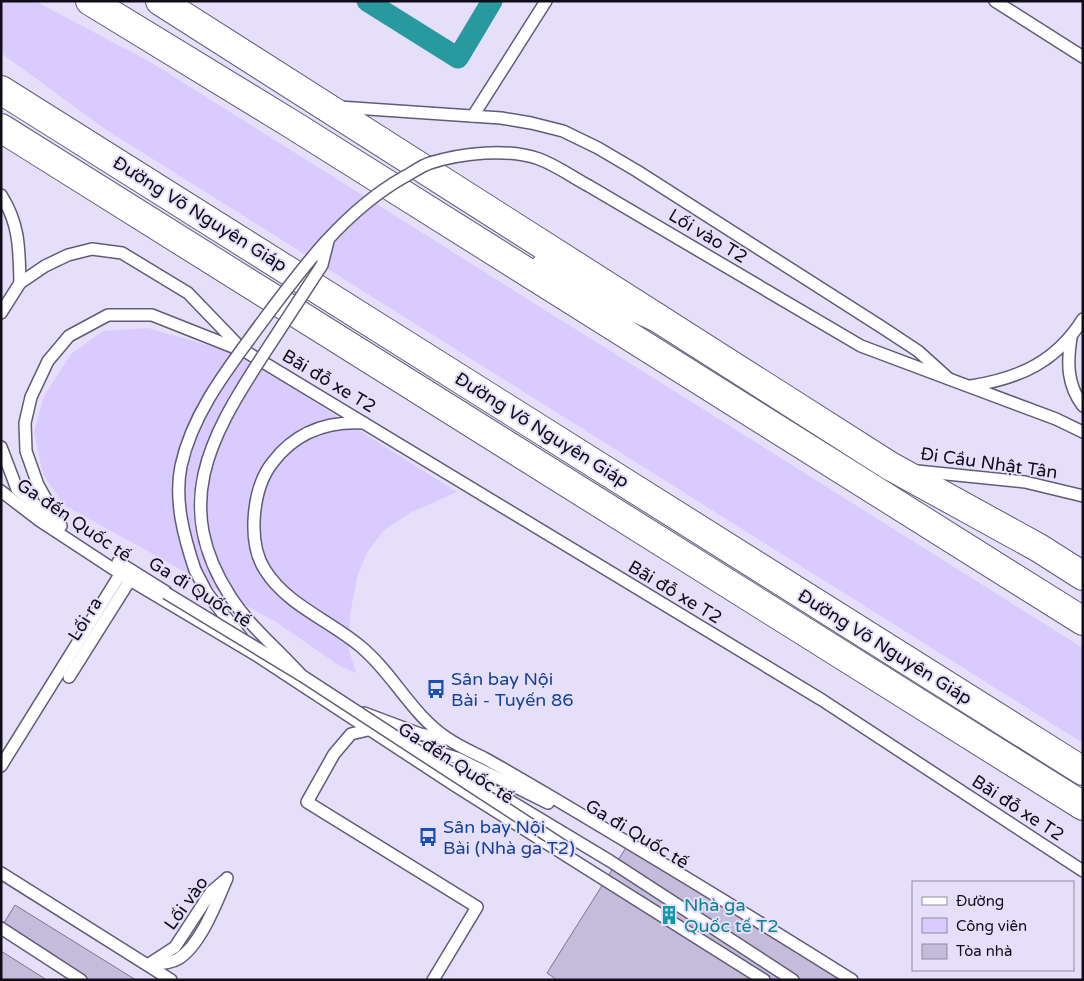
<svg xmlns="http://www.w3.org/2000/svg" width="1084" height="981" font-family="'Varela Round',sans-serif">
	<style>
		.green { fill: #d9cbfd }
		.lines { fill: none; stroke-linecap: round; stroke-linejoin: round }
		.canal { stroke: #28999e; stroke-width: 21 }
		.building { fill: #c5bcdc; stroke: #7c7492 }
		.lane-casing { stroke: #625b77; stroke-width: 14 }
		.secondary-casing { stroke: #625b77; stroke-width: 30 }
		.highway-casing { stroke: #625b77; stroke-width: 30 }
		.lane { stroke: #fff; stroke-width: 11 }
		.secondary { stroke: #fff; stroke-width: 28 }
		.highway { stroke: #fff; stroke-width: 28 }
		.lane-bridge-casing { stroke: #625b77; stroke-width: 14; stroke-linecap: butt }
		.lane-bridge { stroke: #fff; stroke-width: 11 }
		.labels { text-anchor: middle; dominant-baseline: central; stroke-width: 4; stroke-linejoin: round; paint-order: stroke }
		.street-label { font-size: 18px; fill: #100d18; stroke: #e6dffa }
		.transit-label { font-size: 18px; fill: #164399; stroke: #e6dffa; text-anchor: start }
		.culture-label { font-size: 18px; fill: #0d838f; stroke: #e6dffa; text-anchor: start }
	</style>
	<rect width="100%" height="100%" fill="#e6dffa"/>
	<g class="green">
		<polygon points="1,1 35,1 152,63 1083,648 1083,743 105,129 1,53"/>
		<polygon points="148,328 238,354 457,492 412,512 384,530 368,551 358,574 350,614 349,650 356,673 340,666 276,622 64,505 43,474 34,432 44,396 71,354 103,331"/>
	</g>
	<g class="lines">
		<polyline class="canal" points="367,1 458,58 492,1"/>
	</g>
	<g class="building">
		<polygon points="632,838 858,980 557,980 547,973"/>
		<polygon points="15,905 136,980 88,980 2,926"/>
		<polygon points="1,951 47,980 1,980"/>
	</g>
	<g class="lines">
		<g class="lane-casing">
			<g id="lane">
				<polyline points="995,1 1083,57"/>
				<polyline points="339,107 501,118 531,123 563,131 598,148 637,171 880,326 918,351 949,379"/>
				<polyline points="473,116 546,1"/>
				<polyline points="589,186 861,346 1056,419 1083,432"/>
				<path d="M1,195C20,225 19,249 20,283"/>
				<polyline points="1,313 20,283 45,266 68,255 92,249 122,253 188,293 239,346"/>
				<path d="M1071,338C1067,363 1067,385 1083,406"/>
				<path d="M971,386C1020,378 1056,362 1083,319"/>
				<path d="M364,423C327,421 295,433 273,462C252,488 247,542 265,570C287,605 329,620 360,646C393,673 411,714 447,738C458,746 472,752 484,758C506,770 528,783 550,796C651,856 752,917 852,980"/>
				<polyline points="1,447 17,489 56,522"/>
				<polyline points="917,471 1025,482 1083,496"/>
				<polyline points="1,491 40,521 130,580 256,655 454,785 764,980"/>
				<polyline points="61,526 38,485 26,451 25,423 31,397 48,361 69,336 108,315 152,315 248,353 822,700 1083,871"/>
				<polyline points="118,562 166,592"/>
				<polyline points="195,570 207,593 242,638"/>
				<polyline points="69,677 130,580"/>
				<polyline points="364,713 420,734 444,739"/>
				<polyline points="372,729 351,734 334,754 307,802 477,907 433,980"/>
				<polyline points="412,745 457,758 548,803"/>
				<polyline points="1,766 121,573"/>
				<polyline points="448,767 472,778 610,861 793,980"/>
				<polyline points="1,873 171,980"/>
				<polyline points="1,928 81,980"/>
				<polyline points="149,964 175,947 211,892 224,881"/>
				<path d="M148,965C158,964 169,964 178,959C201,945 217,901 227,878"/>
			</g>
		</g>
		<g class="secondary-casing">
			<g id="secondary">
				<polyline points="160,1 890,466 1039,548 1083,576"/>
				<polyline points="1,128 1083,806"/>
			</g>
		</g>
		<g class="highway-casing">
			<g id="highway">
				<polyline points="90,1 293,125 1083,621"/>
				<polyline points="1,90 1083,771"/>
				<polyline points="545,267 656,317"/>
			</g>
		</g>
		<use href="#lane" class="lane"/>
		<use href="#secondary" class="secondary"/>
		<use href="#highway" class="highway"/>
		<g class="lane-bridge-casing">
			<g id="lane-bridge">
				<path d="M195,570C184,537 174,501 181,466C193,411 230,366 262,322C303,267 344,211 404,177C412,173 421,166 430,163C462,153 508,148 539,159C556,165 572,177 589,186"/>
				<polyline points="166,593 301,675 568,849"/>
				<path d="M301,675C278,649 248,625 230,596C172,506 209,439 260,360C281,328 302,296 322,265L328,241"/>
			</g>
		</g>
		<use href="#lane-bridge" class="lane-bridge"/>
	</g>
	<defs>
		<g id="bus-bare" transform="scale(1.5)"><path d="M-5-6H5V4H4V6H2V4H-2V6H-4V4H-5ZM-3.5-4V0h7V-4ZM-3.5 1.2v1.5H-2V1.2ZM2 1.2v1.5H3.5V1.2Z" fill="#1a4fb4" stroke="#e6dffa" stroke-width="2.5" paint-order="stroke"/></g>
		<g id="building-bare" transform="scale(1.5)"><path d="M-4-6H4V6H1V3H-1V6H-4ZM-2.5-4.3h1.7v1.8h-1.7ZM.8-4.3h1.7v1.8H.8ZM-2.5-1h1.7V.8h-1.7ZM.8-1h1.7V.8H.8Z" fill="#0f9aa8" stroke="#e6dffa" stroke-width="2.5" paint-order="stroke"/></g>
	</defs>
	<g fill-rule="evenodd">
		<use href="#bus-bare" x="436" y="689"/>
		<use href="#bus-bare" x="428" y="837"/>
		<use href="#building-bare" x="669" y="915"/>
	</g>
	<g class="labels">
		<g class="street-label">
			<text transform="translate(200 214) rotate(32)">Đường Võ Nguyên Giáp</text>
			<text transform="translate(708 236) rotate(31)">Lối vào T2</text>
			<text transform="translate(329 381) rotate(31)">Bãi đỗ xe T2</text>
			<text transform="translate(542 430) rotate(32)">Đường Võ Nguyên Giáp</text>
			<text transform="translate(989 463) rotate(8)">Đi Cầu Nhật Tân</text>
			<text transform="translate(74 520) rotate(34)">Ga đến Quốc tế</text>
			<text transform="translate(200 592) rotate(32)">Ga đi Quốc tế</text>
			<text transform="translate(675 592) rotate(31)">Bãi đỗ xe T2</text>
			<text transform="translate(85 619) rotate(-58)">Lối ra</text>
			<text transform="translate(885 647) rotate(32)">Đường Võ Nguyên Giáp</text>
			<text transform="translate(456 763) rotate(33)">Ga đến Quốc tế</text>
			<text transform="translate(1018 808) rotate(33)">Bãi đỗ xe T2</text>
			<text transform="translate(637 834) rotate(31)">Ga đi Quốc tế</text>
			<text transform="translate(186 903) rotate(-54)">Lối vào</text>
		</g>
		<g class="transit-label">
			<text x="451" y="679">Sân bay Nội<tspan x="451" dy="21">Bài - Tuyến 86</tspan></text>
			<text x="443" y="827">Sân bay Nội<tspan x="443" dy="21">Bài (Nhà ga T2)</tspan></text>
		</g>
		<g class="culture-label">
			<text x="684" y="905">Nhà ga<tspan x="684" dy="21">Quốc tế T2</tspan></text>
		</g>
	</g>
	<rect width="1084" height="981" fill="none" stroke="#100d18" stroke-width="5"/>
	<rect x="912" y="881" width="162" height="90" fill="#e6dffa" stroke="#908ba0"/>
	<rect x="922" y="897" width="25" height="8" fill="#ffffff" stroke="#908ba0"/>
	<text x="956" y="906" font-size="15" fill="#100d18">Đường</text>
	<rect x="922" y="918" width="25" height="15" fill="#d9cbfd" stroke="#908ba0"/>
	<text x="956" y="931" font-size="15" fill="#100d18">Công viên</text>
	<rect x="922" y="944" width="25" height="15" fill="#c5bcdc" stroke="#908ba0"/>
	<text x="956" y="956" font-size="15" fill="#100d18">Tòa nhà</text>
</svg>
